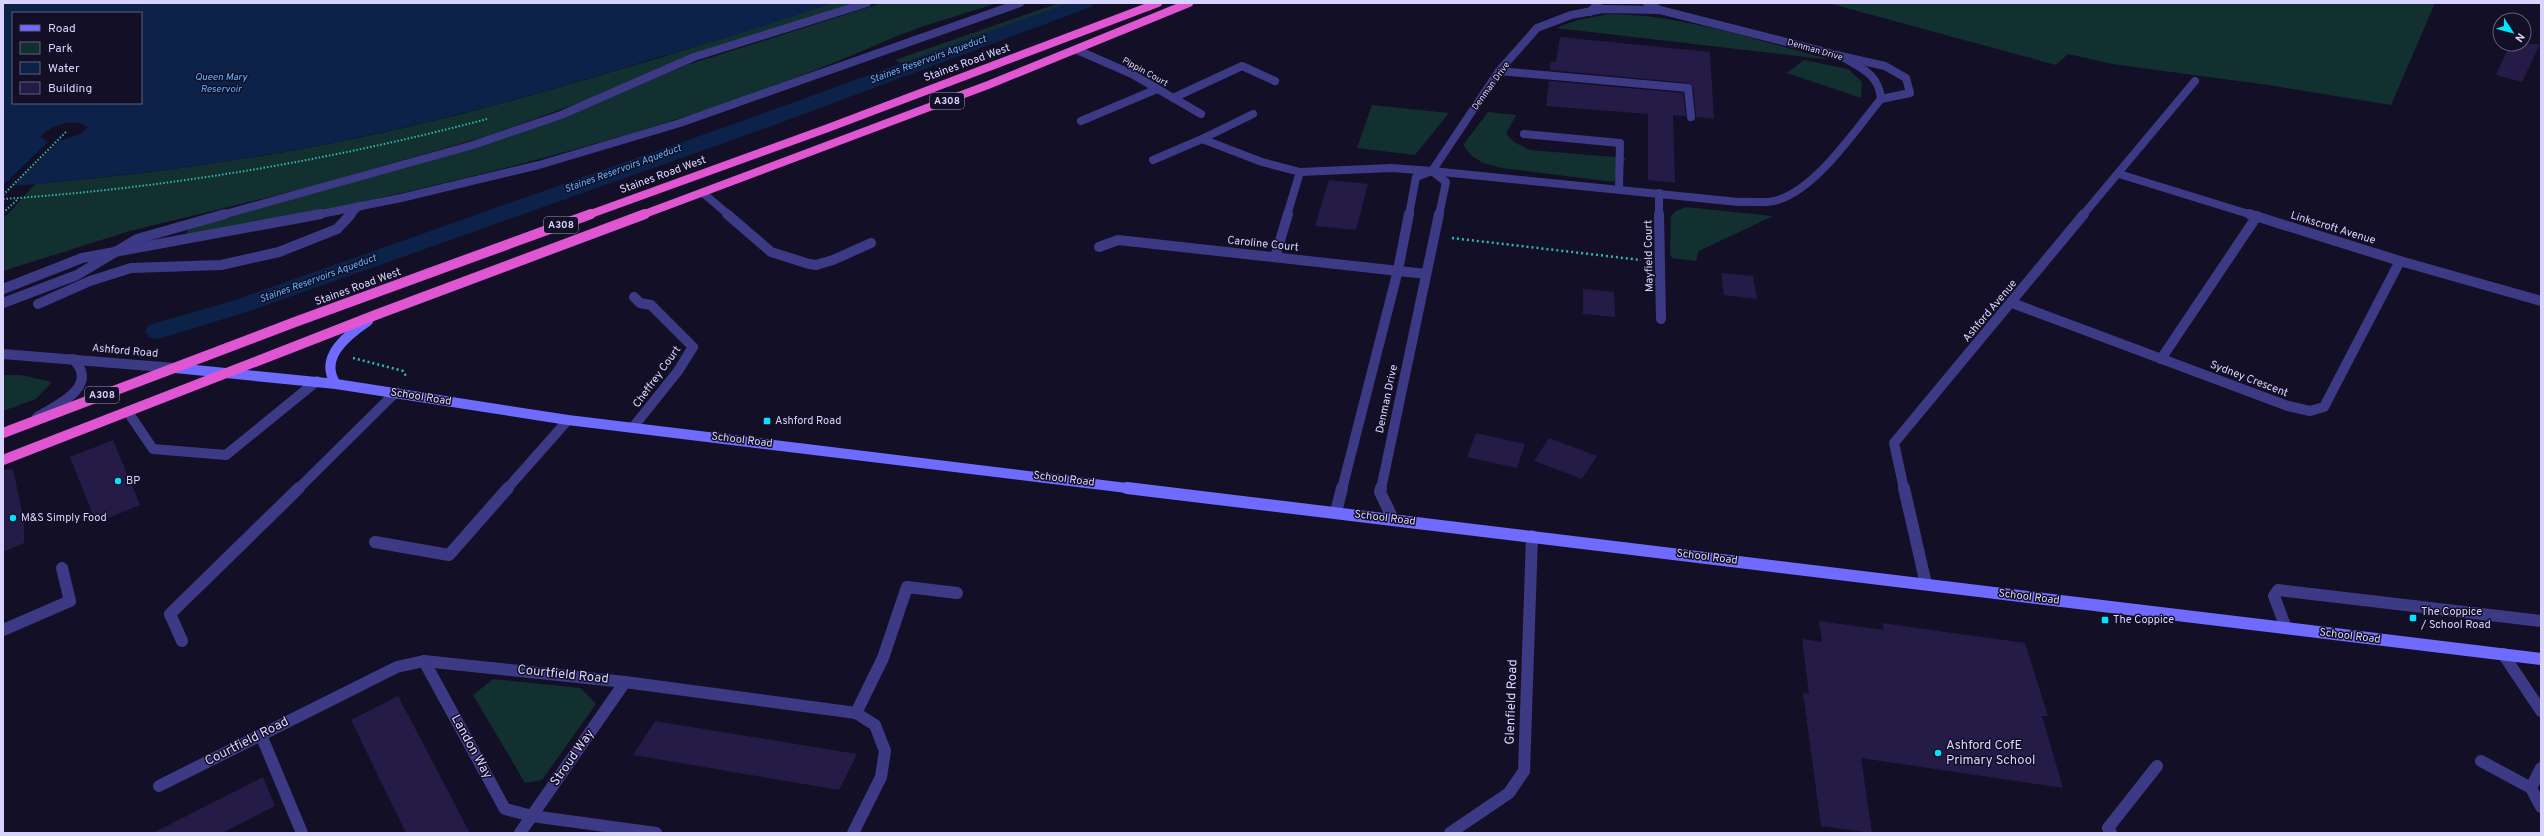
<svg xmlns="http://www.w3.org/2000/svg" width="2544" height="836" font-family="Overpass,sans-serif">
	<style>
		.green { fill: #12302f }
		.water { fill: #0c2248; fill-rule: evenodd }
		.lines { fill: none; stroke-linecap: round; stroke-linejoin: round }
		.canal { fill: #0c2248; fill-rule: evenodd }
		.building { fill: #241b47 }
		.path-far1 { stroke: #2fb8b0; stroke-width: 2; stroke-dasharray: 1.5 2; stroke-linecap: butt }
		.path { stroke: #2fb8b0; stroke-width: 2.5; stroke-dasharray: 2 3; stroke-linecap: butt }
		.service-far2 { stroke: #3d3a85; stroke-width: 8 }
		.service-far1 { stroke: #3d3a85; stroke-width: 10 }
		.service { stroke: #3d3a85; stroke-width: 12 }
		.minor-far2 { stroke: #3d3a85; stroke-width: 8 }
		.minor-far1 { stroke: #3d3a85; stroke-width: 10 }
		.minor { stroke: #3d3a85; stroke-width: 12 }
		.tertiary { stroke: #3d3a85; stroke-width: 10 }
		.secondary-far1 { stroke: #6f6bff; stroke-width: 10 }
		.secondary { stroke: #6f6bff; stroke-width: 12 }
		.trunk-far1 { stroke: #e055d1; stroke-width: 8 }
		.trunk { stroke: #e055d1; stroke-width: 10 }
		.poi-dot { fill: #00e5ff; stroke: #130f26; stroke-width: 1.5 }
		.labels { text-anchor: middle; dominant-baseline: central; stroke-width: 3; stroke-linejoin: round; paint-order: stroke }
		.far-street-label { font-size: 9px; fill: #d9d4ff; stroke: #130f26 }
		.far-water-label { font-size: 10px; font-style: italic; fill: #62b6ff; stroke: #130f26 }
		.shield { fill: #130f26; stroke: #9e99be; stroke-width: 1 }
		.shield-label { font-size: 10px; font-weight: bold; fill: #d9d4ff }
		.street-label { font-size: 11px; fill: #d9d4ff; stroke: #130f26 }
		.poi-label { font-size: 11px; fill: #d9d4ff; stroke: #130f26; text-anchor: start }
		.near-street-label { font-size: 13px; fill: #d9d4ff; stroke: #130f26 }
		.near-poi-label { font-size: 13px; fill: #d9d4ff; stroke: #130f26; text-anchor: start }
	</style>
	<rect width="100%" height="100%" fill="#130f26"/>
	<g class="green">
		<path d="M831,3H855L686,58L592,98L491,135L302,189L130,231L3,271V216L7,215L35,184C175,172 315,151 453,116C522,99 590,78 659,58C716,40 774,23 831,3Z"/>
		<path d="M882,3H997C959,16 917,26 881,43C814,72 744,98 675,120C515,170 353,206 189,237L187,232L189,228L201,223L496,141L569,115L687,65Z"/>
		<polygon points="1059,3 1076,3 904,65 895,60"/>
		<polygon points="1828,3 2435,3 2391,105 2268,85 2112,64 2068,54 2056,65"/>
		<path d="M1609,14C1685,15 1759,41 1832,60L1556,28L1578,20Z"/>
		<polygon points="1804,60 1848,69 1862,82 1861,98 1787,73"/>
		<polygon points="1372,105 1449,113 1415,155 1357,148"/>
		<polygon points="1488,112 1516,115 1506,134 1514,142 1530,150 1626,158 1614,182 1502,168 1483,163 1472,156 1463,145"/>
		<polygon points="1686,207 1773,216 1699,251 1696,261 1672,258 1670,255 1671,216 1676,211"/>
		<polygon points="3,375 21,375 52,382 36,399 3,411"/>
		<polygon points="493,679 581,688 596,704 542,780 525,783 473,695"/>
	</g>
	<path class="water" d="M3,3H831C770,25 708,43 646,61C530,97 413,129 294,150C201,167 107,178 13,186L60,141L81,134L88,127C74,117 51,125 40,137L48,142L3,185ZM13,13H141V103H13Z"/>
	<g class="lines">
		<polygon class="canal" points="1068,3 1094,3 1091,7 755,132 250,311 158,339 149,337 145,331 149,325 232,301 739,122"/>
	</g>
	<g class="building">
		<polygon points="1560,37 1710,52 1714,119 1696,117 1693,87 1689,83 1550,70 1551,62 1556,62"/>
		<polygon points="2510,44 2540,44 2522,82 2496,75"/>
		<polygon points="1549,81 1683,93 1686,116 1673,115 1675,183 1648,180 1648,114 1546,106"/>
		<polygon points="1329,180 1368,184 1356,230 1315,226"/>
		<polygon points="1721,273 1753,276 1757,299 1724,295"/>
		<polygon points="1583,289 1614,292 1615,317 1583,314"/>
		<polygon points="1476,433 1525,444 1517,468 1467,457"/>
		<polygon points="1549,438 1597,456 1582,479 1534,461"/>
		<polygon points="113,440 140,505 96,523 70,457"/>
		<polygon points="13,469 24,521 24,543 3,552 3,470"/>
		<polygon points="1819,621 1884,630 1882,623 2025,643 2048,716 2042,716 2063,788 1861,758 1872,833 1821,826 1803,693 1809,694 1802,639 1822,642"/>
		<polygon points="398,696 470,833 406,833 351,720"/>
		<polygon points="655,721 857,754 839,790 633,755"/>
		<polygon points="263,777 275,806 222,833 153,833"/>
	</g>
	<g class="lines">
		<g class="path-far1">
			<polyline points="3,195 66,132"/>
			<path d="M3,199C167,188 328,161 487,119"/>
			<polyline points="3,213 18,199"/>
		</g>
		<g class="path">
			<polyline points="1452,238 1641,260"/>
			<polyline points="353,358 403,371 406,376"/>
		</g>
		<g class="service-far2">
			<polyline points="1647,3 1660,10"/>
			<polyline points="1590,12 1598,3"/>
			<polyline points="1841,56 1885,66 1906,78 1910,93 1881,99"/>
			<polyline points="1499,71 1688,88 1691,117"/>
			<polyline points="1173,98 1242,66 1275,81"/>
			<polyline points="1253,114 1202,139 1262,162 1300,172 1391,168 1432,171"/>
			<polyline points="1081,121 1157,89"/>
			<polyline points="1524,134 1620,143 1619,188"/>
			<polyline points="1153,160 1202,139"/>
			<polyline points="704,194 729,215"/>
			<polyline points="222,215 473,145 561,115 694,57 867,3"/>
			<polyline points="316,215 401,198 539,165 680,123 1020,3"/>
			<polyline points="350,215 359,206"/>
			<polyline points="1287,215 1300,172"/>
		</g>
		<g class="service-far1">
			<polyline points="727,214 771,252 809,264 816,265 833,260 871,243"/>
			<polyline points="1275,257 1288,214"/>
			<polyline points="3,289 82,258 321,214"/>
			<polyline points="3,303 77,275 137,239 225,214"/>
			<polyline points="38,304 90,281 131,268 221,265 279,252 337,229 351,214"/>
			<polyline points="2161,359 2257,216"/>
			<polyline points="128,412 153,449 226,455 317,381"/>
			<polyline points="298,489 396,392"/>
			<polyline points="507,489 568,420"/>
		</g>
		<g class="service">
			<polyline points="375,542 449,555 508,488"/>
			<polyline points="2286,628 2274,596 2278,590 2541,621"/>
			<polyline points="3,630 70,601 62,568"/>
			<polyline points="182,641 170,614 299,488"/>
			<polyline points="856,713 883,658 907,587 957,593"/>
			<polyline points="261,735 302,833"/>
			<polyline points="2531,788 2541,807"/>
			<polyline points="532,816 656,833"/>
			<polyline points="2111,833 2108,828 2157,766"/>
		</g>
		<g class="minor-far2">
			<path d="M1603,9L1660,10L1841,56C1861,68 1879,74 1881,99C1855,130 1817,188 1778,200C1766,204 1751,201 1738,202L1432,171L1499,71L1537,28L1571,15Z"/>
			<polyline points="1077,50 1132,74 1201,114"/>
			<polyline points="1432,171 1446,182 1439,215"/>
			<polyline points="2119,174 2252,215"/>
			<polyline points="1659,193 1659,215"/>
			<polyline points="1409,215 1416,177 1432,171"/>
			<polyline points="2083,215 2195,81"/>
		</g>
		<g class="minor-far1">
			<polyline points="1659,214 1661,319"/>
			<polyline points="2249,214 2400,261 2541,301"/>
			<polyline points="1099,247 1118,240 1426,274"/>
			<polyline points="634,297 640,303 651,305 693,347 678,371 634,426"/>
			<polyline points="2012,303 2288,406 2310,411 2324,407 2400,261"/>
			<polyline points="1342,489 1398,270 1409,214"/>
			<polyline points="1381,489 1439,214"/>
			<polyline points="1904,489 1894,443 2084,214"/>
		</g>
		<g class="minor">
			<polyline points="1381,488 1380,492 1393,519"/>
			<polyline points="1904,488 1926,584"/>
			<polyline points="1336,512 1342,488"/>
			<polyline points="2503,654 2541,711"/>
			<polyline points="424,661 505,809 532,816"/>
			<polyline points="2481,761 2531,788 2541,768"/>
			<polyline points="159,786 397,667 424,661 625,682 856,713 875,725 885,751 881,777 853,833"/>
			<polyline points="520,833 625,682"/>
			<polyline points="1450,833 1509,793 1524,771 1532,536"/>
		</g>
		<g class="tertiary">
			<polyline points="3,354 175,368"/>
			<path d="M37,417C58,405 100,386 73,359"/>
		</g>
		<g class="secondary-far1">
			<polyline points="175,368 336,384 568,420 1135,489"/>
			<path d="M336,384C318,358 347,335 368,321"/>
		</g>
		<polyline class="secondary" points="1127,488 2541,659"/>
		<g class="trunk-far1">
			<polyline points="588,215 828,128 1158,3"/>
			<polyline points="642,215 988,85 1189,3"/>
		</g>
		<g class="trunk">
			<polyline points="3,433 295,322 591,214"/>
			<polyline points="3,460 378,314 645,214"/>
		</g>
	</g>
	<g class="poi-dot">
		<rect x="763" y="417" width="8" height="8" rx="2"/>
		<circle cx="118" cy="481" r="4"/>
		<circle cx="13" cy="518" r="4"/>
		<rect x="2409" y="614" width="8" height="8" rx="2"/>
		<rect x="2101" y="616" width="8" height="8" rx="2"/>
		<circle cx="1938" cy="753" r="4"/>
	</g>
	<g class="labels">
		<g class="far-street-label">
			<text transform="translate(1815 50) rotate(16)">Denman Drive</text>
			<text transform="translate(1145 72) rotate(29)">Pippin Court</text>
			<text transform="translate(1491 86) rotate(-54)">Denman Drive</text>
		</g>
		<g class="far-water-label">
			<text transform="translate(928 60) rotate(-20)">Staines Reservoirs Aqueduct</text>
			<text x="221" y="77">Queen Mary<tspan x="221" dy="12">Reservoir</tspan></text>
			<text transform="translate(623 169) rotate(-20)">Staines Reservoirs Aqueduct</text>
			<text transform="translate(318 279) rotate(-20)">Staines Reservoirs Aqueduct</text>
		</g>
		<g class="shield">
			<rect x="930" y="93" width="34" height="16" rx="3"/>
			<rect x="544" y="217" width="34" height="16" rx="3"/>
			<rect x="85" y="387" width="34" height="16" rx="3"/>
		</g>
		<g class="shield-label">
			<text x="947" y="101">A308</text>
			<text x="561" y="225">A308</text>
			<text x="102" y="395">A308</text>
		</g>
		<g class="street-label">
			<text transform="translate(967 63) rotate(-20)">Staines Road West</text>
			<text transform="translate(663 175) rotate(-20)">Staines Road West</text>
			<text transform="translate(2333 228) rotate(17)">Linkscroft Avenue</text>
			<text transform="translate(1263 244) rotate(6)">Caroline Court</text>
			<text transform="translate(1649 256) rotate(-91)">Mayfield Court</text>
			<text transform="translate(358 287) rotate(-20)">Staines Road West</text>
			<text transform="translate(1990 311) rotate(-50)">Ashford Avenue</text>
			<text transform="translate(125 351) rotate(5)">Ashford Road</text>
			<text transform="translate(657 377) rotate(-54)">Cheffrey Court</text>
			<text transform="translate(2249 379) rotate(21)">Sydney Crescent</text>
			<text transform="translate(421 397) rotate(9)">School Road</text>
			<text transform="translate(1387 399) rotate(-78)">Denman Drive</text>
			<text transform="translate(742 440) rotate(7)">School Road</text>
			<text transform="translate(1064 479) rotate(7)">School Road</text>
			<text transform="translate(1385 518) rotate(7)">School Road</text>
			<text transform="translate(1707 557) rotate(7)">School Road</text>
			<text transform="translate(2029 597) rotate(7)">School Road</text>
			<text transform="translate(2350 636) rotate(7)">School Road</text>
		</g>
		<g class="poi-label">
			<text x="775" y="421">Ashford Road</text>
			<text x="126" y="481">BP</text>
			<text x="21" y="518">M&amp;S Simply Food</text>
			<text x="2421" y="612">The Coppice<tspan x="2421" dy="13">/ School Road</tspan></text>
			<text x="2113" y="620">The Coppice</text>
		</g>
		<g class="near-street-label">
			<text transform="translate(563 675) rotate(6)">Courtfield Road</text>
			<text transform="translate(1512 702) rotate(-88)">Glenfield Road</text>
			<text transform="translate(247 742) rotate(-27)">Courtfield Road</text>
			<text transform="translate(471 747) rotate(61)">Landon Way</text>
			<text transform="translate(573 758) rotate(-55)">Stroud Way</text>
		</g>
		<g class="near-poi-label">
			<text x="1946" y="746">Ashford CofE<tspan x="1946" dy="15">Primary School</tspan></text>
		</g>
	</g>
	<rect width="2544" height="836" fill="none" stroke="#d9d4ff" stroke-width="8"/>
	<rect x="12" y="12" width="130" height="92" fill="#130f26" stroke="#625e7d"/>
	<rect x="20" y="25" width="20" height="6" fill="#6f6bff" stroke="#625e7d"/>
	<text x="48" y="32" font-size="12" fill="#d9d4ff">Road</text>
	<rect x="20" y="42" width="20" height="12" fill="#12302f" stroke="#625e7d"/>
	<text x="48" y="52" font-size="12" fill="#d9d4ff">Park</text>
	<rect x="20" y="62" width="20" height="12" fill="#0c2248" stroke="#625e7d"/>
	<text x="48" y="72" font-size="12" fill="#d9d4ff">Water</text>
	<rect x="20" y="82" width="20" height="12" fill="#241b47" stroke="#625e7d"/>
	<text x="48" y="92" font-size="12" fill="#d9d4ff">Building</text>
	<g transform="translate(2512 32) rotate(126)"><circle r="19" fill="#130f26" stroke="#625e7d"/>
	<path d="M0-3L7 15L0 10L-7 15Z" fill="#00e5ff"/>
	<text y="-6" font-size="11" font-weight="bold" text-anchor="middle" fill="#d9d4ff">N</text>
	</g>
</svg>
